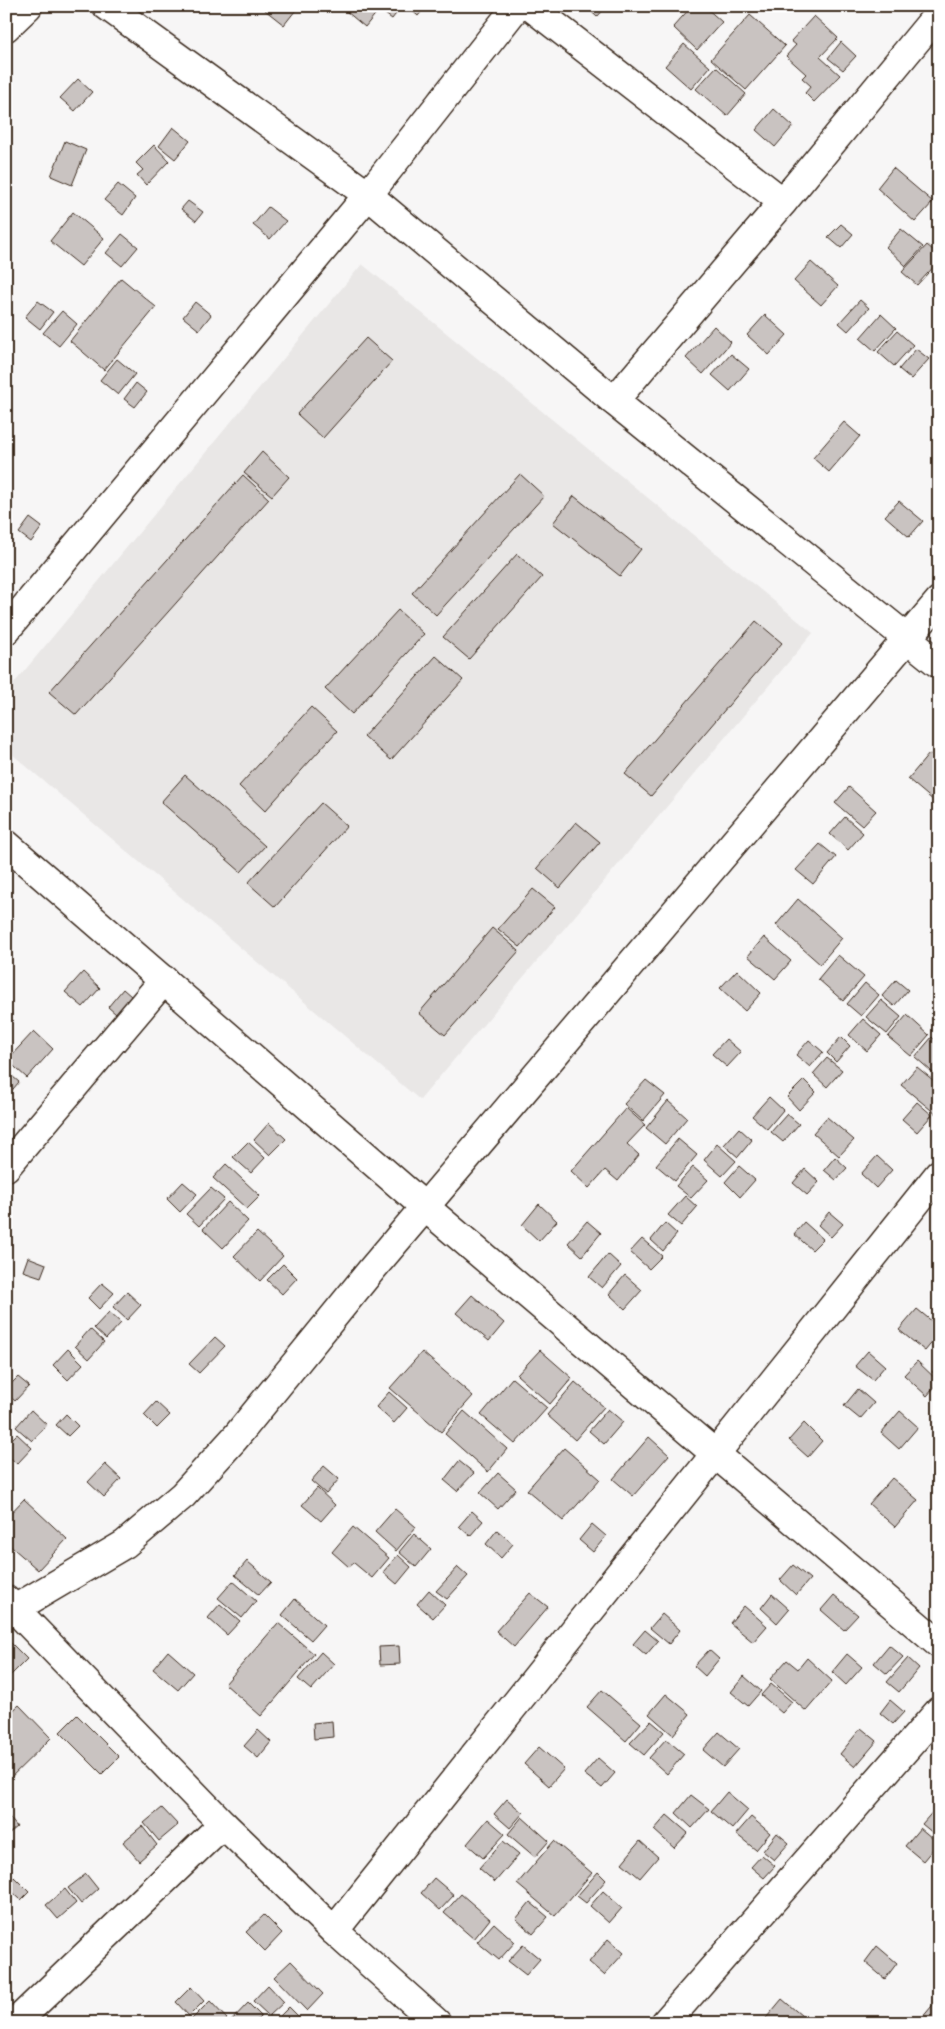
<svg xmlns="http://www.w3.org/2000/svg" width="945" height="2029" font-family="Mali,sans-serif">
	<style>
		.built { fill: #e9e7e6 }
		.building { fill: #c9c3c1; stroke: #3b2a1e }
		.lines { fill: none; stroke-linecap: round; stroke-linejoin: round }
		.minor-casing { stroke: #3b2a1e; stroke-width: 31 }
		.minor { stroke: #fff; stroke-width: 28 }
	</style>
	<rect width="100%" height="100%" fill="#f7f6f6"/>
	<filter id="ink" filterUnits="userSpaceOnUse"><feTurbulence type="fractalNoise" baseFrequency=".02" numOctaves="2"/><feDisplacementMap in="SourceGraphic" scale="10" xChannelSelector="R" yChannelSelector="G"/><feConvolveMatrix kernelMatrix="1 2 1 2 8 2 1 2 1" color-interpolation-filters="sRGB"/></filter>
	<g filter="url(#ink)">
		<polygon class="built" points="362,264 813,633 420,1100 6,749 6,693"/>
		<g class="building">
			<polygon points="268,6 299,6 284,25 265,10"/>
			<polygon points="340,6 382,6 365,27"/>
			<polygon points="385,6 402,6 392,19 381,11"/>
			<polygon points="407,6 426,6 418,16"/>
			<polygon points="585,6 607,6 597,17"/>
			<polygon points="692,6 704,6 722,22 697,50 673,27"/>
			<polygon points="750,15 785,46 746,90 711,59"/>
			<polygon points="814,16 838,38 820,57 840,75 814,102 805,93 811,86 802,78 806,74 786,56 796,45 791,41"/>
			<polygon points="841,42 856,56 843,70 828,58"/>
			<polygon points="684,44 710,67 691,89 665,66"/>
			<polygon points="716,67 746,94 727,116 696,89"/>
			<polygon points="78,79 92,92 75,111 60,98"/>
			<polygon points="774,109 793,126 775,147 756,130"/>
			<polygon points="173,127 190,141 175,159 159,146"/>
			<polygon points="65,141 86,150 72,185 51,176"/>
			<polygon points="154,145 169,161 146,185 137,175 143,170 136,163"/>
			<polygon points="893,168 933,202 915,222 877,188"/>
			<polygon points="118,184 135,198 123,215 104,200"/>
			<polygon points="188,201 203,212 196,221 181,209"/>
			<polygon points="268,207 286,221 270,239 253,225"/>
			<polygon points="73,212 104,238 81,266 50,241"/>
			<polygon points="841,224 853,234 841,248 828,237"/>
			<polygon points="901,229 923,247 906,266 886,247"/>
			<polygon points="122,234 138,247 122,266 106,253"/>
			<polygon points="927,245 939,255 939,261 917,285 902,272"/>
			<polygon points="811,262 838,286 821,305 794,281"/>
			<polygon points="121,278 156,307 104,370 70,341"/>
			<polygon points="860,300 869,308 848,331 839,323"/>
			<polygon points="38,301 53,312 40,329 25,317"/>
			<polygon points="195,302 211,315 199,330 183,317"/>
			<polygon points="62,311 77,324 59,346 43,333"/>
			<polygon points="881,314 896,328 875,351 860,338"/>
			<polygon points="765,315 787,335 769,355 747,335"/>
			<polygon points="714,326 731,342 703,374 686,358"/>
			<polygon points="897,331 913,345 894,366 878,352"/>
			<polygon points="366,338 392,361 323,438 297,414"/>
			<polygon points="916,349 929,359 911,379 899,369"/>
			<polygon points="731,354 749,369 730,391 712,375"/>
			<polygon points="117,359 135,374 118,395 100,380"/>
			<polygon points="136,383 147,392 135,407 124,399"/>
			<polygon points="844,422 860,436 829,472 813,458"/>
			<polygon points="262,452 289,477 272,496 244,473"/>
			<polygon points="520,474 544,496 436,615 412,593"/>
			<polygon points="243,475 269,499 76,715 49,692"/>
			<polygon points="574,496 641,549 620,576 553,523"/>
			<polygon points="899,501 923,521 909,537 885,516"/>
			<polygon points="30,518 42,527 31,542 19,533"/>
			<polygon points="517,554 542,577 469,659 443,637"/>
			<polygon points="398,610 424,634 352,714 325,689"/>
			<polygon points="756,621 782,643 651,796 625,774"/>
			<polygon points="436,656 463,680 391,760 364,736"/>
			<polygon points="311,707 337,731 265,811 239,786"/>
			<polygon points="929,754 939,762 939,795 934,801 908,779"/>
			<polygon points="185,775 265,846 241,872 161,802"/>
			<polygon points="849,787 876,811 862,826 835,803"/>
			<polygon points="321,803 347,826 275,907 248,883"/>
			<polygon points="845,817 863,833 848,850 830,834"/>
			<polygon points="576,822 600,842 560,888 537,868"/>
			<polygon points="820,844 836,857 813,884 796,870"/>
			<polygon points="533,889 555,907 520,947 498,929"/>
			<polygon points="798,899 842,938 820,964 776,925"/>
			<polygon points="492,928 519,951 445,1035 419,1013"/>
			<polygon points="764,937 791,961 775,979 748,956"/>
			<polygon points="838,955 864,977 843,1001 818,979"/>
			<polygon points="737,970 761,993 745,1011 720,988"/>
			<polygon points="83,972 100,988 83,1007 65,992"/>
			<polygon points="896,980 908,990 894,1006 882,996"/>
			<polygon points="865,983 879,995 861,1016 847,1004"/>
			<polygon points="123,989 140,1004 124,1021 108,1007"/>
			<polygon points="881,1000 901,1017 887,1034 866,1017"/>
			<polygon points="907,1015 929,1035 911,1056 888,1037"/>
			<polygon points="863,1019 881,1035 867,1051 849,1035"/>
			<polygon points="34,1031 53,1049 27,1078 7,1060"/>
			<polygon points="841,1037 850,1046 836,1062 827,1053"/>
			<polygon points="932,1037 939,1044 939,1078 915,1057"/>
			<polygon points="726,1039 741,1052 727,1067 712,1054"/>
			<polygon points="809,1040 823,1052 810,1067 796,1055"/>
			<polygon points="827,1058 842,1070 827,1087 813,1074"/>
			<polygon points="917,1067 939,1085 937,1115 901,1085"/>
			<polygon points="6,1071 19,1082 7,1096 6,1096"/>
			<polygon points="646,1080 665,1095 643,1121 624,1104"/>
			<polygon points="804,1080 816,1092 799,1110 787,1097"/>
			<polygon points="769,1097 783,1110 767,1129 752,1116"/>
			<polygon points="668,1101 687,1118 665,1144 646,1128"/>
			<polygon points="917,1102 932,1115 917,1132 902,1119"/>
			<polygon points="626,1108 645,1125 627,1144 639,1155 618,1181 605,1170 589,1188 571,1171"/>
			<polygon points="787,1114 799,1124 783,1142 771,1132"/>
			<polygon points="827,1117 854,1140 839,1156 813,1133"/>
			<polygon points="269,1123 286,1139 270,1155 254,1140"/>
			<polygon points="739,1128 752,1140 738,1157 724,1145"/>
			<polygon points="678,1139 697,1155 675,1181 656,1165"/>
			<polygon points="248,1142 265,1158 251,1173 233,1157"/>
			<polygon points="717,1144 736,1161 722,1176 704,1160"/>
			<polygon points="877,1156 892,1170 876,1188 861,1174"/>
			<polygon points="835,1157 847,1168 836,1180 824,1170"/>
			<polygon points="226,1164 260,1196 247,1209 213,1178"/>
			<polygon points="739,1166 755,1180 740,1197 725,1182"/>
			<polygon points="693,1167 708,1180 691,1198 676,1186"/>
			<polygon points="805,1169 819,1182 807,1195 793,1183"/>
			<polygon points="183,1182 197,1194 180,1212 167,1199"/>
			<polygon points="211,1188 224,1199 199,1226 186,1214"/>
			<polygon points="685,1196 697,1207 681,1226 668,1215"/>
			<polygon points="228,1202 248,1221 223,1248 203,1229"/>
			<polygon points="539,1204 557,1221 539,1241 522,1225"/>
			<polygon points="829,1212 843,1224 831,1237 818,1225"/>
			<polygon points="587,1221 601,1233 582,1256 568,1243"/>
			<polygon points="804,1222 823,1239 812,1250 794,1234"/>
			<polygon points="665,1223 677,1234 663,1251 651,1240"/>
			<polygon points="257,1232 283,1256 260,1281 234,1256"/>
			<polygon points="642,1239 662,1256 649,1269 630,1252"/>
			<polygon points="608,1254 621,1266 602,1288 589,1277"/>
			<polygon points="28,1257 46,1264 41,1277 23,1271"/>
			<polygon points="283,1264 297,1278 282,1294 267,1280"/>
			<polygon points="625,1275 642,1290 625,1309 609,1294"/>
			<polygon points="102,1283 114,1293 99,1309 88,1298"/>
			<polygon points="127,1292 141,1305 127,1320 113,1307"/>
			<polygon points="472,1295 504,1323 489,1341 456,1313"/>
			<polygon points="917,1309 939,1327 939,1334 925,1351 899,1330"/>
			<polygon points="109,1312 121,1323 106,1339 94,1328"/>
			<polygon points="90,1329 104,1342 89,1359 75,1346"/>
			<polygon points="215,1337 225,1346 199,1373 189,1364"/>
			<polygon points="68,1349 83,1364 68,1380 53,1365"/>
			<polygon points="540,1350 572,1378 550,1404 517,1375"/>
			<polygon points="868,1351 885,1366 873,1380 855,1366"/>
			<polygon points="422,1352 473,1396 441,1432 390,1388"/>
			<polygon points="917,1361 939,1382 927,1396 904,1375"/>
			<polygon points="939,1364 939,1378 932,1372"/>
			<polygon points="18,1377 29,1386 15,1401 6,1393 6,1389"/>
			<polygon points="512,1378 547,1408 515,1444 481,1415"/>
			<polygon points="575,1382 604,1407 575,1440 547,1415"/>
			<polygon points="858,1389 874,1403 860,1419 844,1406"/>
			<polygon points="389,1392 407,1408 394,1423 376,1407"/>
			<polygon points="156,1402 170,1415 157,1428 144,1415"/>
			<polygon points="608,1409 623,1422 604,1444 589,1431"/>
			<polygon points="31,1410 47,1425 32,1441 16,1427"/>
			<polygon points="464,1411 507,1449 488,1472 445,1434"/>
			<polygon points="900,1411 918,1427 899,1449 881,1433"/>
			<polygon points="66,1414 78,1426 68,1436 56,1425"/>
			<polygon points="804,1423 822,1441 808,1457 789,1440"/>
			<polygon points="17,1434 32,1448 17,1464 6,1454 6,1445"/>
			<polygon points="649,1437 669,1455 633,1496 613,1479"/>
			<polygon points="564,1448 600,1479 563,1521 527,1490"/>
			<polygon points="459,1461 474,1473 457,1491 444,1480"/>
			<polygon points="105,1464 121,1479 104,1497 88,1482"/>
			<polygon points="324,1466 339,1479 326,1494 311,1481"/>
			<polygon points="498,1473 516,1489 498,1509 480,1493"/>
			<polygon points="892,1478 918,1500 895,1527 869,1504"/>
			<polygon points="317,1488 335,1505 321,1521 302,1505"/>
			<polygon points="24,1499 67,1539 38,1570 6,1542 6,1518"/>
			<polygon points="395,1509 416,1527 396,1551 375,1532"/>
			<polygon points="472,1511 483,1521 470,1536 459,1526"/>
			<polygon points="592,1524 606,1536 593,1552 579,1540"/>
			<polygon points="353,1527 389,1558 372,1578 354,1563 349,1567 332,1552"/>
			<polygon points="497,1530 513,1544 501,1558 486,1544"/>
			<polygon points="414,1534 431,1549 416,1567 399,1552"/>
			<polygon points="939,1547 939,1561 931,1555"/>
			<polygon points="398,1555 411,1567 397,1584 383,1572"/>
			<polygon points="247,1561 271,1582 259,1595 235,1575"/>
			<polygon points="793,1565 810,1579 796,1595 780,1580"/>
			<polygon points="458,1567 468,1576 447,1599 436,1591"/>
			<polygon points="233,1581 256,1601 242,1618 218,1598"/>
			<polygon points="429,1590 445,1605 433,1618 417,1604"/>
			<polygon points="530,1593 548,1607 514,1647 496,1631"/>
			<polygon points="772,1594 789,1609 777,1623 761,1608"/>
			<polygon points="834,1595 858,1615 844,1630 821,1610"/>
			<polygon points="295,1599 324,1625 311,1640 282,1615"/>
			<polygon points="220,1604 240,1621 227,1635 208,1618"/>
			<polygon points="744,1606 767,1626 753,1642 730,1623"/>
			<polygon points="662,1614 680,1630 669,1644 650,1628"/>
			<polygon points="278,1623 314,1654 261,1716 225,1684"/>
			<polygon points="645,1630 658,1641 646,1655 633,1644"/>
			<polygon points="8,1640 27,1659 8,1678 6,1643"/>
			<polygon points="889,1645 903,1657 887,1674 874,1663"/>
			<polygon points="399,1646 400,1664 380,1665 379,1647"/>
			<polygon points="709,1650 719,1659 705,1676 694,1666"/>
			<polygon points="168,1651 193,1673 178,1690 153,1669"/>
			<polygon points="321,1652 334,1664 311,1690 298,1679"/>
			<polygon points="847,1654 862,1667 846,1685 832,1672"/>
			<polygon points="807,1658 832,1681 806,1711 770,1679 787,1660 798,1669"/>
			<polygon points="908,1658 919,1668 899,1692 887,1682"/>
			<polygon points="744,1676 761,1691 748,1706 731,1692"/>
			<polygon points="771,1684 792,1702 782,1713 761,1695"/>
			<polygon points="602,1690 641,1723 626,1741 587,1707"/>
			<polygon points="666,1694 690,1714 673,1735 649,1714"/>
			<polygon points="890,1700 904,1712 893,1724 880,1713"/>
			<polygon points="19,1705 51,1738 6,1782 6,1717"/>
			<polygon points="77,1715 119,1757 102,1774 60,1732"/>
			<polygon points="332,1721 333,1737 314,1739 313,1723"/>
			<polygon points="651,1721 664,1732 644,1755 630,1743"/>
			<polygon points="861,1728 877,1741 855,1767 840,1754"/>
			<polygon points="258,1730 271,1742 258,1758 244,1746"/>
			<polygon points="719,1732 739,1749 723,1767 703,1750"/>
			<polygon points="666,1739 684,1754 667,1774 649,1758"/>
			<polygon points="539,1747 564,1769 549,1786 524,1764"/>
			<polygon points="598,1758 615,1773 602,1788 584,1774"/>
			<polygon points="727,1792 748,1810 732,1829 711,1811"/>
			<polygon points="691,1795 709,1809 692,1828 676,1813"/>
			<polygon points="507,1799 523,1813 510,1828 494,1814"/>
			<polygon points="162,1808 178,1825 159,1841 144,1823"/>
			<polygon points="936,1808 939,1810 939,1838 922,1824"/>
			<polygon points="6,1813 17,1827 6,1836"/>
			<polygon points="667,1815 688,1833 674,1848 654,1830"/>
			<polygon points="522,1817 549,1841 535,1857 508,1834"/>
			<polygon points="751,1817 770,1833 756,1850 736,1834"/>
			<polygon points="488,1819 505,1834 483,1858 467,1844"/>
			<polygon points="142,1826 157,1845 139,1861 123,1842"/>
			<polygon points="920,1828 938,1843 923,1861 905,1846"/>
			<polygon points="777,1833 789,1843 774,1860 763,1851"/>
			<polygon points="503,1841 519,1854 495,1882 479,1868"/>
			<polygon points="554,1841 592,1873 555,1916 517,1884"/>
			<polygon points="640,1841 658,1857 640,1878 622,1863"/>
			<polygon points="762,1855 775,1866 764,1878 751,1867"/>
			<polygon points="598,1872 606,1880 586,1903 577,1896"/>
			<polygon points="86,1874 98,1889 81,1904 68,1888"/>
			<polygon points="14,1877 29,1892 21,1900 6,1886"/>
			<polygon points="434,1878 454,1895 440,1910 421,1893"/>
			<polygon points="65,1889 76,1903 58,1919 46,1905"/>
			<polygon points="603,1891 622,1908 609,1923 590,1906"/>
			<polygon points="461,1894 490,1919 474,1939 444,1913"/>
			<polygon points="530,1902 548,1917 533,1934 516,1919"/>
			<polygon points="264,1915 282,1933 265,1951 246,1932"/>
			<polygon points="494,1923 515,1942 499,1960 477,1942"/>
			<polygon points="608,1939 624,1953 604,1975 589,1962"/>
			<polygon points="523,1945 540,1959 526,1975 508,1961"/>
			<polygon points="877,1946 897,1963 885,1979 865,1962"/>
			<polygon points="291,1961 323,1994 307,2011 274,1977"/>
			<polygon points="268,1985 284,2002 269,2016 253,2001"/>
			<polygon points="191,1987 204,2001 189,2016 176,2002"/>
			<polygon points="782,1999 802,2016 797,2023 762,2023"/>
			<polygon points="937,2000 939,2023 925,2023 921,2019"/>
			<polygon points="210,2001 227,2019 223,2023 192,2023 190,2021"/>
			<polygon points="248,2003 261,2016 254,2023 229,2023"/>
			<polygon points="289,2007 299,2017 293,2023 273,2023"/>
		</g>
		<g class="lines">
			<g class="minor-casing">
				<g id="minor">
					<polyline points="107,6 368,195 614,401 939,664"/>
					<polyline points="530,6 783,202"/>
					<polyline points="6,27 28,6"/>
					<polyline points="614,401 783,202 939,13"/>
					<polyline points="6,630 368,195 517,6"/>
					<polyline points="6,844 425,1207 939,1644"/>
					<polyline points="6,1167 164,980"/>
					<polyline points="6,1600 223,1824 334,1931 437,2023"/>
					<polyline points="6,1614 125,1544 183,1495 235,1438 373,1268 939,601"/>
					<polyline points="334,1931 939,1174"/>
					<polyline points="15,2023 223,1824"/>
					<polyline points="665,2023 939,1711"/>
				</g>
			</g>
			<use href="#minor" class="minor"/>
		</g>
	</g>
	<rect width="945" height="2029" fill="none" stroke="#fff" stroke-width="25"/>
	<rect x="12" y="12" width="920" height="2004" fill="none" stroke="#3b2a1e" stroke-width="2" filter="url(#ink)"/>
</svg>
